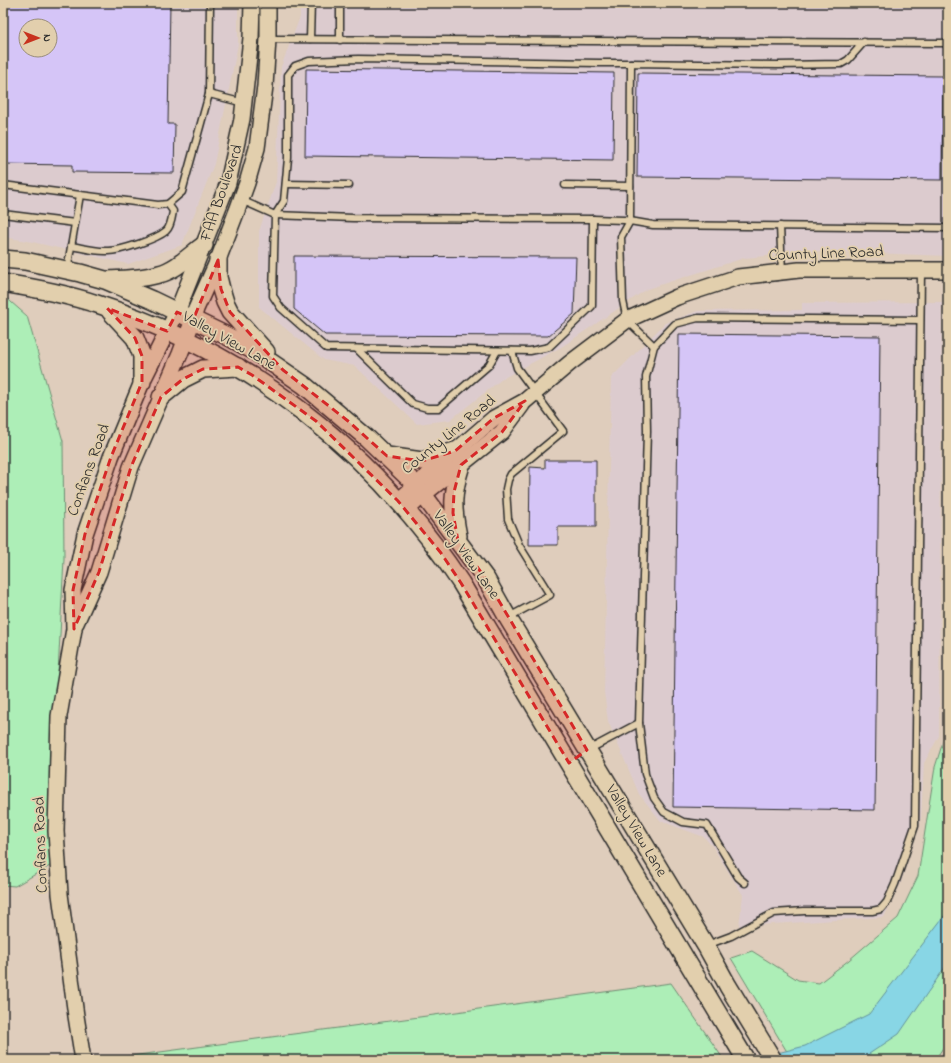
<svg xmlns="http://www.w3.org/2000/svg" width="951" height="1063" font-family="'Indie Flower',sans-serif">
	<style>
		.built { fill: #dccbce; fill-rule: evenodd }
		.green { fill: #adeeb7; stroke: #6c8c71 }
		.water { fill: #88d6e5; stroke: #63929b }
		.building { fill: #d5c5f7; stroke: #2b2b2b; fill-rule: evenodd }
		.lines { fill: none; stroke-linecap: round; stroke-linejoin: round }
		.service-casing { stroke: #2b2b2b; stroke-width: 9 }
		.tertiary-casing { stroke: #2b2b2b; stroke-width: 18 }
		.secondary-casing { stroke: #2b2b2b; stroke-width: 20 }
		.service { stroke: #e2cfad; stroke-width: 6 }
		.tertiary { stroke: #e2cfad; stroke-width: 15 }
		.secondary { stroke: #e2cfad; stroke-width: 17 }
		.marked { fill: #d62828; fill-opacity: 0.2; stroke: #d62828; stroke-width: 3; stroke-dasharray: 8 5; stroke-linejoin: round }
		.labels { text-anchor: middle; dominant-baseline: central; stroke-width: 3.5; stroke-linejoin: round; paint-order: stroke }
		.street-label { font-size: 16px; fill: #2b2b2b; stroke: #e2cfad }
	</style>
	<rect width="100%" height="100%" fill="#dfcdbc"/>
	<filter id="ink" filterUnits="userSpaceOnUse"><feTurbulence type="fractalNoise" baseFrequency=".025" numOctaves="2"/><feDisplacementMap in="SourceGraphic" scale="8" xChannelSelector="R" yChannelSelector="G"/><feConvolveMatrix kernelMatrix="1 2 1 2 8 2 1 2 1" color-interpolation-filters="sRGB"/></filter>
	<g filter="url(#ink)">
		<g class="built">
			<path d="M3,3H238V44L214,164L182,245L128,264L28,241L3,237ZM26,26H50V50H26Z"/>
			<polygon points="300,3 948,3 948,256 820,251 744,258 647,289 563,346 502,379 450,420 417,424 355,366 324,360 259,307 259,231 276,182 281,67 300,17"/>
			<polygon points="942,302 939,736 924,763 921,817 901,882 884,917 739,926 743,895 713,847 704,837 661,821 639,794 608,721 604,692 611,378 665,323 698,311 802,310 802,303"/>
		</g>
		<g class="green">
			<polygon points="3,295 27,316 63,441 64,559 56,711 55,863 15,886 3,885"/>
			<polygon points="948,726 948,1040 935,1060 792,1060 731,958 752,951 798,980 819,983 849,960 898,918 918,876 935,767"/>
			<polygon points="671,983 724,1060 101,1060"/>
		</g>
		<polygon class="water" points="948,911 948,963 899,1034 860,1060 750,1060 805,1046 869,1014"/>
		<g class="building">
			<path d="M3,3H170L168,124H175L174,173L72,172V165L3,164ZM26,26H50V50H26Z"/>
			<polygon points="306,69 614,73 613,160 305,156"/>
			<polygon points="638,73 943,76 942,180 637,177"/>
			<polygon points="294,256 576,257 574,314 548,336 325,335 294,309"/>
			<polygon points="679,334 880,336 875,810 673,807"/>
			<polygon points="545,460 596,460 596,527 558,527 558,545 529,545 530,467 545,468"/>
		</g>
		<g class="lines">
			<g class="service-casing">
				<g id="service">
					<polyline points="268,39 944,43 948,46"/>
					<polyline points="310,39 311,3"/>
					<polyline points="340,40 340,3"/>
					<polyline points="864,42 848,60 841,64 778,65 631,63 630,221 621,237 623,301 627,320 654,346 675,324 698,318 920,320"/>
					<polyline points="209,94 244,103"/>
					<polyline points="286,184 349,185"/>
					<polyline points="3,185 158,205 168,204 182,192 209,94 210,3"/>
					<polyline points="565,185 630,186"/>
					<polyline points="241,200 275,215 353,218 593,219 624,220 653,225 948,228"/>
					<polyline points="3,214 75,223"/>
					<polyline points="593,219 592,306 549,347 530,351 326,348 281,308 273,296 275,215 284,201 288,158 288,75 295,66 309,61 358,59 599,63 631,63"/>
					<polyline points="780,226 782,272"/>
					<path d="M71,246C83,248 96,252 108,251C120,251 157,239 166,231C171,227 172,217 173,211L168,204"/>
					<polyline points="67,270 80,195"/>
					<polyline points="357,349 413,404 427,408 439,408 489,365 497,351"/>
					<polyline points="509,617 550,595 519,545 508,519 506,489 508,480 511,474 563,431 517,368 512,351"/>
					<polyline points="639,723 645,774 654,798 664,812 683,822 707,825 738,877 745,883"/>
					<polyline points="588,750 639,723 647,431 646,377 654,346"/>
					<polyline points="707,945 731,936 774,913 804,911 872,911 881,909 887,902 895,884 915,826 921,271"/>
				</g>
			</g>
			<g class="tertiary-casing">
				<g id="tertiary">
					<polyline points="398,501 494,418 525,401 570,363 627,320 677,297 738,277 799,270 948,270"/>
					<polyline points="407,510 423,495 502,432 522,405"/>
					<polyline points="76,623 99,572 131,467 180,354 193,320 196,309 218,260 238,208 247,183 257,148 265,86 268,39 268,3"/>
					<polyline points="83,1060 76,1016 60,894 56,831 59,716 74,629 73,590 85,534 111,457 142,382 177,312 228,183 242,119 251,38 252,3"/>
				</g>
			</g>
			<g class="secondary-casing">
				<g id="secondary">
					<polyline points="3,259 25,261 80,273 105,280 152,300 229,337 256,352 304,385 367,438 416,485 486,579 509,620 706,946 728,986 773,1060"/>
					<polyline points="218,260 218,277 221,289 225,302 230,312 266,352"/>
					<path d="M109,280C126,279 143,279 159,274C176,270 190,255 204,245"/>
					<path d="M3,283C35,288 66,294 97,304C248,352 374,451 461,583L746,1060"/>
					<polyline points="110,311 135,338 142,356 142,382"/>
					<polyline points="161,397 183,379 203,369 238,367"/>
					<polyline points="387,456 422,461 455,451"/>
					<path d="M458,536C452,507 452,494 461,465"/>
				</g>
			</g>
			<use href="#service" class="service"/>
			<use href="#tertiary" class="tertiary"/>
			<use href="#secondary" class="secondary"/>
		</g>
	</g>
	<path class="marked" d="M218,260L221,289L230,312L283,370L348,421L387,456L422,461L455,451L494,418L525,401L502,432L461,465L454,492L453,513L458,541L486,579L587,750L569,763L461,583L441,553L398,501L316,421L252,375L238,367L203,369L183,379L161,397L131,467L99,572L74,629L73,590L85,534L111,457L142,382V356L135,338L107,308L167,331L177,312L193,320Z"/>
	<g class="labels">
		<g class="street-label">
			<text transform="translate(222 193) rotate(-71)">FAA Boulevard</text>
			<text transform="translate(826 254) rotate(-2)">County Line Road</text>
			<text transform="translate(229 341) rotate(29)">Valley View Lane</text>
			<text transform="translate(449 435) rotate(-39)">County Line Road</text>
			<text transform="translate(89 470) rotate(-70)">Conflans Road</text>
			<text transform="translate(466 555) rotate(55)">Valley View Lane</text>
			<text transform="translate(636 831) rotate(59)">Valley View Lane</text>
			<text transform="translate(41 845) rotate(-92)">Conflans Road</text>
		</g>
	</g>
	<rect width="951" height="1063" fill="none" stroke="#e2cfad" stroke-width="16"/>
	<rect x="8" y="8" width="935" height="1047" fill="none" stroke="#2b2b2b" stroke-width="1.5" filter="url(#ink)"/>
	<g transform="translate(38 38) rotate(90)"><circle r="19" fill="#e2cfad" stroke="#998d79"/>
	<path d="M0-3L7 15L0 10L-7 15Z" fill="#c8321e"/>
	<text y="-6" font-size="11" font-weight="bold" text-anchor="middle" fill="#2b2b2b">N</text>
	</g>
</svg>
